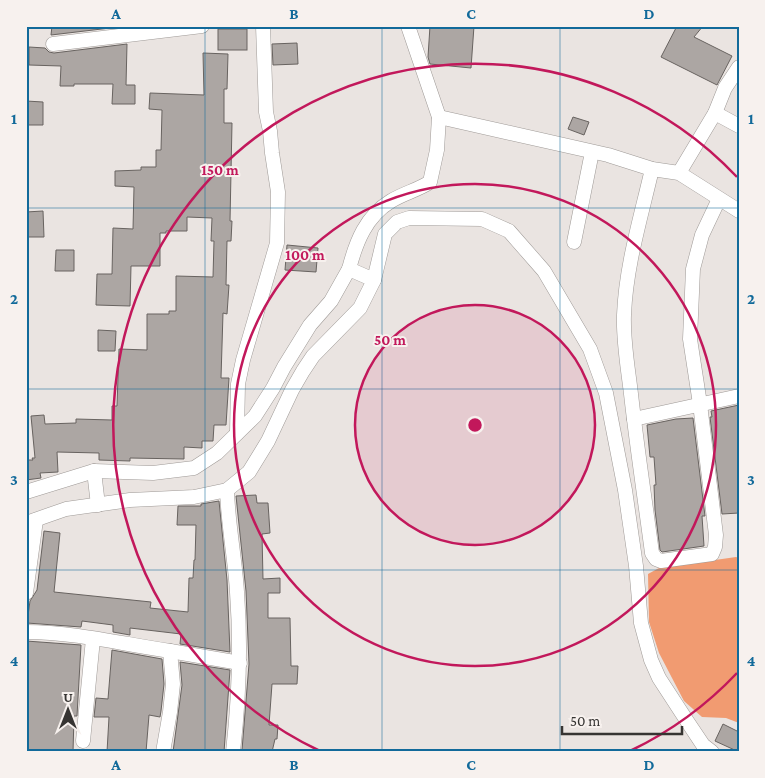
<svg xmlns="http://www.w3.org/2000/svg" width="765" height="778" font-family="'Crimson Pro',serif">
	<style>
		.forest { fill: #f19b71 }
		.building { fill: #aca6a3; stroke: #686360 }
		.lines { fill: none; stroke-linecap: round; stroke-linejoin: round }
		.street-casing { stroke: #9f9a97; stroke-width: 15 }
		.street { stroke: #fff; stroke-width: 14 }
		.grid { fill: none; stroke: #126a9a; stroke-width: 1; stroke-opacity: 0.55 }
		.ring { fill: none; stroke: #c2185b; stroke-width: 2.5 }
		.centre { fill: #c2185b; stroke: #f7f1ee; stroke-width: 2.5 }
		.ring-label { font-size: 15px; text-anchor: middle; font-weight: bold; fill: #c2185b; stroke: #f7f1ee; stroke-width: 4; stroke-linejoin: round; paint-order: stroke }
		.neatline { fill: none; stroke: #126a9a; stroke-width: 2 }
		.grid-label { font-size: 16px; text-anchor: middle; font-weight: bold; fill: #126a9a }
	</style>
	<rect width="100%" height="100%" fill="#eae4e1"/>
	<polygon class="forest" points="736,557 739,558 739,723 726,718 702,717 684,701 659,653 649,622 648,574 659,568"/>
	<g class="building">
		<polygon points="52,26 127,26 51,35"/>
		<polygon points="430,26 474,26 471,68 430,64 428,57"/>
		<polygon points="677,26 703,26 694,37 732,56 717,85 661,57"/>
		<rect x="218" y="29" width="29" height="21"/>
		<polygon points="297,43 298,64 273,65 272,44"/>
		<polygon points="127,44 126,85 135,85 135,104 112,104 113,84 74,84 74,86 60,86 61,66 29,65 29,47 45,48 49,52 54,53"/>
		<polygon points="203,53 228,54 227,89 224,89 224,123 232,123 230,221 232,221 231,241 227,241 226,285 229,285 227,314 223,313 221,378 229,378 226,425 214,425 213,441 202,441 202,448 184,447 184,459 130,458 130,461 99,460 99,453 57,452 58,472 40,473 41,478 26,480 26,460 33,460 32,458 35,458 31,416 44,415 45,424 76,423 76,419 112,420 112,406 117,406 119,349 147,350 147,314 169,314 169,311 176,311 176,276 213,277 214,241 211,241 212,218 187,217 187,231 166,231 166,233 160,233 160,266 131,266 130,306 96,305 97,274 112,274 113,228 133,229 134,187 115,186 115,171 141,170 141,167 156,167 156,150 161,150 162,110 149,109 150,93 204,95"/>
		<polygon points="26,101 43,102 43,125 26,125"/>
		<polygon points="573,117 589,122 584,135 568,129"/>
		<polygon points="43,211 44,237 26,237 26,212"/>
		<polygon points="287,245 318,248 316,272 285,270"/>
		<polygon points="56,250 74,250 74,271 55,271"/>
		<polygon points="98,330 116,331 115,351 98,351"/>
		<polygon points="739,405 739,513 722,514 710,417 712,417 711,411"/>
		<polygon points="693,418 705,516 702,516 704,546 662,552 660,550 655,510 654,485 656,485 654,457 650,457 647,425 676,419"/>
		<polygon points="256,495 257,503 268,503 270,533 262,534 263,579 280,578 280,593 268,593 268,618 290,618 291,666 298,666 297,684 272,684 269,725 278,725 277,739 275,739 272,752 242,750 249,664 246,591 236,496"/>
		<polygon points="219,501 227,580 230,652 180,644 181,634 130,628 130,635 113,632 113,625 82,621 81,627 27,623 30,601 37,590 44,531 60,533 54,592 151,602 150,608 188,612 189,578 193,578 194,560 195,560 196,525 177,525 178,506 201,506 201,504"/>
		<polygon points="26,641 81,645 78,698 77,716 74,716 73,752 26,752"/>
		<polygon points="112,650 162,659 164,684 161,711 160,717 149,715 146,752 107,752 109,717 94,717 96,698 108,699"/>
		<polygon points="180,662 230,670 224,752 173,752 182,685"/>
		<polygon points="723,724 739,732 739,752 715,741"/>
	</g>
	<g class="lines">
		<g class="street-casing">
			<g id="street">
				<polyline points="53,44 202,26"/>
				<polyline points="715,113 739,126"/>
				<polyline points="439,117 608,155 652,169 679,173 739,211"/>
				<path d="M652,169C641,217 626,265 624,315C623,341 628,368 631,394C637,448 645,500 652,553L656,559L661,561L712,554L715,547L716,535L700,404L690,339L693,269L702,235L719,199"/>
				<polyline points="679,173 715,113 725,88 739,67"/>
				<polyline points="574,242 592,152"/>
				<polyline points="374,280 385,234 397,222 409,218 482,219 509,231 544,271 590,349 606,393 625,490 636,566 641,623 651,660 659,678 687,721 703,745 712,752"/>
				<polyline points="634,419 739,396"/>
				<polyline points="237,433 238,384 243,360 277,243 278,192 272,153 270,131 266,112 263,26"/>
				<polyline points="94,471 98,505"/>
				<path d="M227,490C228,525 235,558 237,592C241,646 239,699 233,752"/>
				<polyline points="26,492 94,471 153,473 194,468 217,453 255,416 273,388 284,367 310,325 331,301 349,269"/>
				<path d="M26,523L66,509L130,500L194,497L227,490L249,472L268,441L292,390L303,371L313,356L360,308L374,280L349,269C356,242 366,216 391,201C404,193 418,190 430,182L437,150L439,117L408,26"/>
				<polyline points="26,593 36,520"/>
				<path d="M26,632C74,632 123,644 170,651L173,684L170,712L163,752"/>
				<polyline points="170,651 240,663"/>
				<polyline points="83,741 93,639"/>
			</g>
		</g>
		<use href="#street" class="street"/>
	</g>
	<path class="grid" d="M205,26V752M382,26V752M560,26V752M26,208H739M26,389H739M26,570H739"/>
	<circle cx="475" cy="425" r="120" fill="#c2185b" fill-opacity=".12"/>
	<g class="ring">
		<circle cx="475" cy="425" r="120"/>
		<circle cx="475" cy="425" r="241"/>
		<path d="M737 673A361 361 0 0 1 630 751M320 751A361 361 0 1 1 737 177"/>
	</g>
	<circle cx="475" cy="425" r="8" class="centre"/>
	<g class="ring-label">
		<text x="220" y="175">150 m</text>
		<text x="305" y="260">100 m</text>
		<text x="390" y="345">50 m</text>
	</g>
	<rect width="765" height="778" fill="none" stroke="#f7f1ee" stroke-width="55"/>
	<g transform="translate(68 710)" stroke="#f7f1ee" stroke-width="4" paint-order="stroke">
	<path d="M0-4L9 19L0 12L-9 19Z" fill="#363432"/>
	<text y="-8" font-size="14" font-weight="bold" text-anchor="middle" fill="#363432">U</text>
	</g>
	<path d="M562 726v8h120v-8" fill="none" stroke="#363432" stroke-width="2.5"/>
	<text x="570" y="726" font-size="15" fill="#363432" stroke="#f7f1ee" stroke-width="4" paint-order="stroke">50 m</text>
	<rect x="28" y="28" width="710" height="722" class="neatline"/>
	<g class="grid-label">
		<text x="116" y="19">A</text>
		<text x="294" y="19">B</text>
		<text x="471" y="19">C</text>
		<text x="649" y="19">D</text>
		<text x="14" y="124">1</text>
		<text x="751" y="124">1</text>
		<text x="14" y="304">2</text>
		<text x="751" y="304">2</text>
		<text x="14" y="485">3</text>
		<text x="751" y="485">3</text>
		<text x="14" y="666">4</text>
		<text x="751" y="666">4</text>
		<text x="116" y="770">A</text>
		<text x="294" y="770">B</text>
		<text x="471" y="770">C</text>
		<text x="649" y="770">D</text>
	</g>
</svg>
